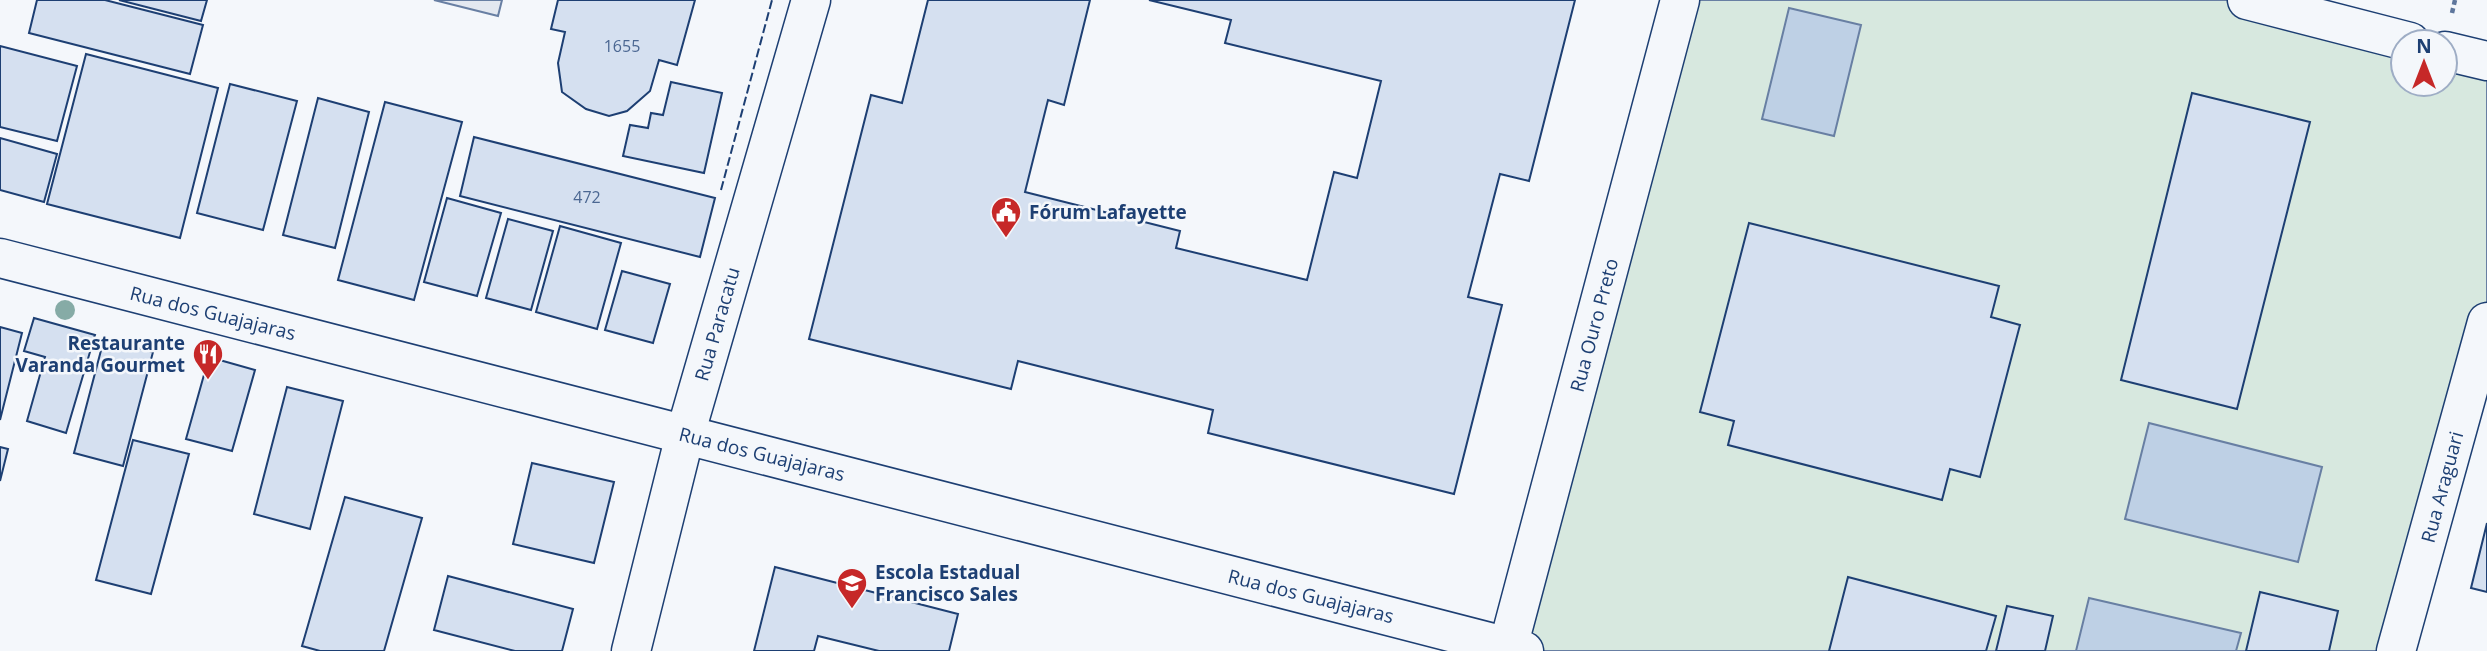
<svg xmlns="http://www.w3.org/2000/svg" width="2487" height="651" font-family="'Open Sans',sans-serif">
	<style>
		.green { fill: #d7e8df; stroke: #687fa3; stroke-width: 2 }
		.parking { fill: #e3e8f0; stroke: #687fa3; stroke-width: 2 }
		.water { fill: #bed0e5; stroke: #687fa3; stroke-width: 2 }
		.building { fill: #d5e0f0; stroke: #1d3f73; stroke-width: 2 }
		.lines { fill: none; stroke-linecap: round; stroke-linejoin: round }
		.minor-casing { stroke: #1d3f73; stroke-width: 41 }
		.major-casing { stroke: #1d3f73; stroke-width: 41 }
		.path { stroke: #5e769c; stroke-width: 4.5; stroke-dasharray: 5 3.5; stroke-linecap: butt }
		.minor { stroke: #f4f7fb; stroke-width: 38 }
		.major { stroke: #f4f7fb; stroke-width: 38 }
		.fence { stroke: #1d3f73; stroke-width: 2; stroke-dasharray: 9 3.5; stroke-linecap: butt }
		.tree { fill: #86aba6 }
		.labels { text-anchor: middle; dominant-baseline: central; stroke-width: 5; stroke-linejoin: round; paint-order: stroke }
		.number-label { font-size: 16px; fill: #4b6792 }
		.poi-label { font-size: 19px; font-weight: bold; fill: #1d3f73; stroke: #f4f7fb; text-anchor: start }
		.street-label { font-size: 19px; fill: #1d3f73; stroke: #f4f7fb }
	</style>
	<rect width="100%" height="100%" fill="#f4f7fb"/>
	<polygon class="green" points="1678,0 2250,0 2403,42 2403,84 2445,84 2445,50 2487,61 2487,322 2396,651 1524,651"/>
	<polygon class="parking" points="434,0 502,0 498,16"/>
	<g class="water">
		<polygon points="1789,8 1861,25 1834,136 1762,119"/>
		<polygon points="2149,423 2322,467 2298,562 2125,519"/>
		<polygon points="2089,598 2241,633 2236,651 2076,651"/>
	</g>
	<g class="building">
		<polygon points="37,0 105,0 203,25 190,74 29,33"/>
		<polygon points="119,0 207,0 201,21"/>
		<polygon points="558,0 695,0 677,65 659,60 650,91 627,111 609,116 586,109 562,92 558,63 565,32 551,29"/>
		<polygon points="928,0 1090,0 1064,105 1048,100 1025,192 1180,231 1176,248 1307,280 1334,172 1357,178 1381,81 1225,43 1231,20 1149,0 1575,0 1529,181 1500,174 1468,297 1502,305 1454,494 1208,433 1213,410 1018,361 1011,389 809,339 871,95 902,103"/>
		<polygon points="0,46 77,66 57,141 0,127"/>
		<polygon points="86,54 218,88 180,238 47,204"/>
		<polygon points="671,82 722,93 704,173 623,156 630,125 648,128 651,113 663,115"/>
		<polygon points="230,84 297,101 263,230 197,213"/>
		<polygon points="2192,93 2310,122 2237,409 2121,380"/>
		<polygon points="318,98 369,112 335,248 283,235"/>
		<polygon points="385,102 462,122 414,300 338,280"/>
		<polygon points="474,137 715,198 700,257 460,196"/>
		<polygon points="0,138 57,154 44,202 0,190"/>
		<polygon points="447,198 501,213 477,296 424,282"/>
		<polygon points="508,219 553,231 531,310 486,298"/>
		<polygon points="1749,223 1999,286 1991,317 2020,325 1980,477 1950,469 1942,500 1728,445 1734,421 1700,412"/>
		<polygon points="560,226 621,243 597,329 536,312"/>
		<polygon points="622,271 670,284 653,343 605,330"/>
		<polygon points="34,318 95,335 66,433 27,421 45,357 24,351"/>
		<polygon points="0,327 22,333 0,420"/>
		<polygon points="104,339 153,352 123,466 74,453"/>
		<polygon points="209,357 255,370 232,451 186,439"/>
		<polygon points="287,387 343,401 310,529 254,514"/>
		<polygon points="133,440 189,454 151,594 96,580"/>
		<polygon points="0,447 8,449 0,481"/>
		<polygon points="532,463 614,482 594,563 513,544"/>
		<polygon points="345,497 422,518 384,651 320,651 302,646"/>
		<polygon points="2487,523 2487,592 2471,588"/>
		<polygon points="775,567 958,614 949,651 879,651 818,636 814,651 754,651"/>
		<polygon points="448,576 573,609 562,651 515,651 434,630"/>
		<polygon points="1848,577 1996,616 1986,651 1829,651"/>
		<polygon points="2260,592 2338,611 2329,651 2246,651"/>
		<polygon points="2007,606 2053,616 2045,651 1996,651"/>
	</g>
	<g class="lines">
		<g class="minor-casing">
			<g id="minor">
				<polyline points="0,258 1524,651"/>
				<polyline points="631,651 685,435 811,0"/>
				<polyline points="1507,651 1680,0"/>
				<polyline points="2396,651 2487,322"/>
			</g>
		</g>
		<g class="major-casing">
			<g id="major">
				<polyline points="2247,0 2410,42"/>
				<polyline points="2445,51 2487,61"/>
			</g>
		</g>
		<polyline class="path" points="2452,13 2455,0"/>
		<use href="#minor" class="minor"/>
		<use href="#major" class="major"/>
		<polyline class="fence" points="721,190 772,0"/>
	</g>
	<circle class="tree" cx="65" cy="310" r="10"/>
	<defs>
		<g id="civic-pin" transform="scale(1.575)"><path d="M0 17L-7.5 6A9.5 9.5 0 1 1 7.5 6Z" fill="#c62828" stroke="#f4f7fb"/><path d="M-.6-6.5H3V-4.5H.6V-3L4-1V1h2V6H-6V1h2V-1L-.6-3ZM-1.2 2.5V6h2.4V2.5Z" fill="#fff"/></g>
		<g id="restaurant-pin" transform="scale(1.575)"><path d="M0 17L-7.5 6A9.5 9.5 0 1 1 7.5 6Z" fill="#c62828" stroke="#f4f7fb"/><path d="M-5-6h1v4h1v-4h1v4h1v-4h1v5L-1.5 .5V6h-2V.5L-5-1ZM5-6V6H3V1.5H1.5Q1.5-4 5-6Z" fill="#fff"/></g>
		<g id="school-pin" transform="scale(1.575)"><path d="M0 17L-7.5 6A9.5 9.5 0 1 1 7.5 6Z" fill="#c62828" stroke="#f4f7fb"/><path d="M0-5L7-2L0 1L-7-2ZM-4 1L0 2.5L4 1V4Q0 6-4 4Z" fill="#fff"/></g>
	</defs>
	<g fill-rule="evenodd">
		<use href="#civic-pin" x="1006" y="212"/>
		<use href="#restaurant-pin" x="208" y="354"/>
		<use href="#school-pin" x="852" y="583"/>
	</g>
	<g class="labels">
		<g class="number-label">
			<text x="622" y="46">1655</text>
			<text x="587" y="197">472</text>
		</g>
		<g class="poi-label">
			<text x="1029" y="212">Fórum Lafayette</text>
			<text x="185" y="343" text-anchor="end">Restaurante<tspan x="185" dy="22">Varanda Gourmet</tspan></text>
			<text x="875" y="572">Escola Estadual<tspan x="875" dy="22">Francisco Sales</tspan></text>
		</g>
		<g class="street-label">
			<text transform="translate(213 313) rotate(14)">Rua dos Guajajaras</text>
			<text transform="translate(717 324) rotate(-74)">Rua Paracatu</text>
			<text transform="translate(1594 325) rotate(-75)">Rua Ouro Preto</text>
			<text transform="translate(762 454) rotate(14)">Rua dos Guajajaras</text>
			<text transform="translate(2442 487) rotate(-75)">Rua Araguari</text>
			<text transform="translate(1311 596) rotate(14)">Rua dos Guajajaras</text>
		</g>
	</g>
	<g transform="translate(2424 63)"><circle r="33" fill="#f4f7fb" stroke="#9eadc5" stroke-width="2"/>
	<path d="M0-5L12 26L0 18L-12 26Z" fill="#c62828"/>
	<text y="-10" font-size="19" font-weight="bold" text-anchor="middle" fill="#1d3f73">N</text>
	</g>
</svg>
